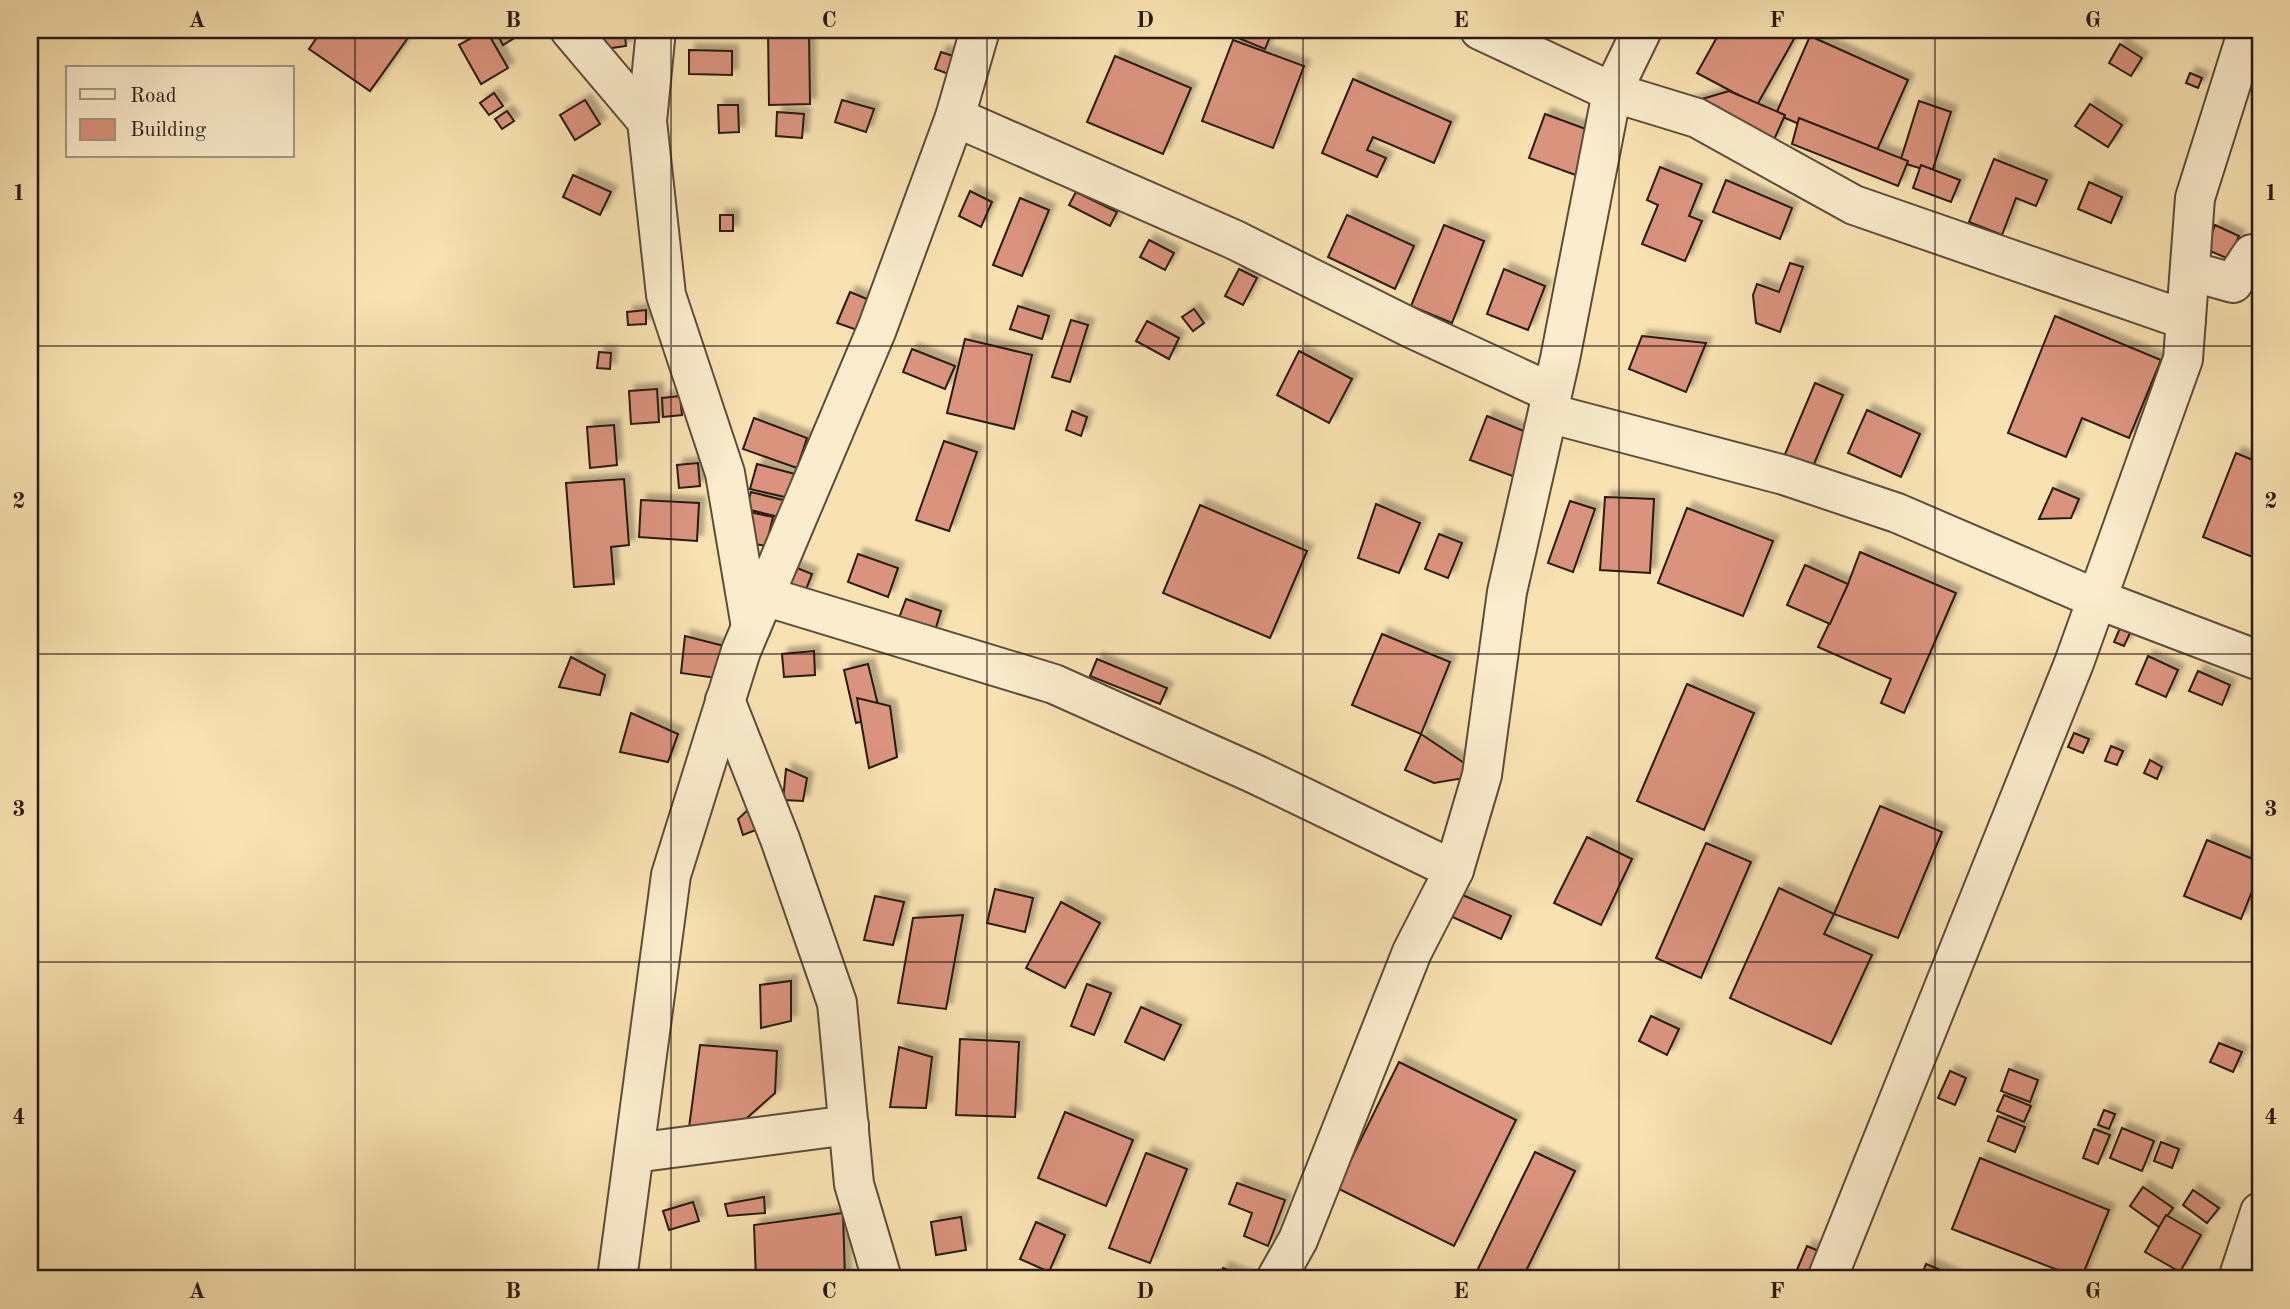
<svg xmlns="http://www.w3.org/2000/svg" width="2290" height="1309" font-family="'Old Standard TT',serif">
	<style>
		.building { fill: #da937d; stroke: #291a11; stroke-width: 2; filter: url(#shadow) }
		.lines { fill: none; stroke-linecap: round; stroke-linejoin: round }
		.minor-casing { stroke: #5d4c39; stroke-width: 42 }
		.minor { stroke: #faeccc; stroke-width: 38 }
		.grid { fill: none; stroke: #291a11; stroke-width: 2; stroke-opacity: 0.55 }
		.neatline { fill: none; stroke: #291a11; stroke-width: 2.5 }
		.grid-label { font-size: 23px; text-anchor: middle; font-weight: bold; fill: #291a11 }
	</style>
	<defs>
		<filter id="shadow"><feDropShadow dx="6" dy="-6" stdDeviation="2" flood-color="#0004"/></filter>
	</defs>
	<rect width="100%" height="100%" fill="#f8e2b1"/>
	<filter id="stains"><feTurbulence type="fractalNoise" baseFrequency=".00286" numOctaves="4"/><feColorMatrix values="0 0 0 0 .2 0 0 0 0 .09 0 0 0 0 .02 0 0 0 .5 -.17"/></filter>
	<radialGradient id="worn" r=".72"><stop offset=".6" stop-color="#630" stop-opacity="0"/><stop offset="1" stop-color="#630" stop-opacity=".3"/></radialGradient>
	<g class="building">
		<polygon points="322,30 403,30 410,35 370,91 309,49"/>
		<polygon points="486,30 508,68 481,84 459,45"/>
		<polygon points="495,30 519,30 521,34 503,45"/>
		<polygon points="768,30 809,30 810,104 769,105"/>
		<polygon points="1233,30 1273,30 1265,49 1231,35"/>
		<polygon points="1721,30 1799,30 1757,105 1697,73"/>
		<polygon points="625,35 626,46 605,49 603,38"/>
		<polygon points="1810,36 1908,80 1874,157 1776,114"/>
		<polygon points="1233,40 1304,66 1273,148 1202,121"/>
		<polygon points="2120,44 2142,58 2131,76 2109,63"/>
		<polygon points="689,50 732,51 732,75 689,74"/>
		<polygon points="941,52 959,58 954,76 935,69"/>
		<polygon points="1115,56 1191,88 1163,154 1087,122"/>
		<polygon points="2190,73 2202,78 2198,88 2186,83"/>
		<polygon points="1353,79 1451,122 1434,163 1373,137 1367,150 1386,158 1377,177 1322,153"/>
		<polygon points="1729,91 1785,115 1773,142 1685,104"/>
		<polygon points="494,93 503,106 489,115 480,103"/>
		<polygon points="585,100 600,124 575,140 560,115"/>
		<polygon points="842,100 874,109 866,132 835,122"/>
		<polygon points="1919,101 1951,112 1932,172 1900,162"/>
		<polygon points="2090,104 2122,125 2108,147 2075,126"/>
		<polygon points="718,105 738,105 739,132 719,133"/>
		<polygon points="507,111 514,121 502,129 495,119"/>
		<polygon points="777,112 804,114 802,138 776,136"/>
		<polygon points="1545,114 1594,132 1578,176 1529,158"/>
		<polygon points="1799,118 1908,161 1898,186 1792,144"/>
		<polygon points="1994,159 2047,180 2036,206 2016,198 2002,235 1969,222"/>
		<polygon points="1921,165 1960,180 1951,202 1913,188"/>
		<polygon points="1660,167 1702,184 1689,216 1702,221 1685,261 1642,244 1658,205 1647,200"/>
		<polygon points="573,175 611,192 600,215 563,197"/>
		<polygon points="1726,180 1792,208 1780,239 1713,212"/>
		<polygon points="2089,182 2122,197 2111,223 2078,209"/>
		<polygon points="970,191 992,202 981,227 959,216"/>
		<polygon points="1076,192 1117,212 1110,226 1069,205"/>
		<polygon points="1020,198 1049,210 1022,276 993,265"/>
		<rect x="720" y="215" width="13" height="16"/>
		<polygon points="1347,215 1414,246 1395,289 1328,257"/>
		<polygon points="1444,225 1484,241 1452,323 1411,306"/>
		<polygon points="2215,225 2239,236 2229,259 2205,249"/>
		<polygon points="1149,240 1174,253 1165,270 1140,257"/>
		<polygon points="1790,263 1803,267 1780,332 1756,323 1753,295 1757,284 1779,292"/>
		<polygon points="1239,269 1257,278 1243,305 1225,296"/>
		<polygon points="1504,269 1545,286 1528,330 1487,314"/>
		<polygon points="850,292 872,301 860,331 837,323"/>
		<polygon points="1018,306 1049,316 1042,339 1010,329"/>
		<polygon points="1194,309 1204,323 1193,331 1182,317"/>
		<polygon points="646,310 646,324 628,325 627,312"/>
		<polygon points="2055,316 2161,360 2129,438 2082,418 2066,457 2008,433"/>
		<polygon points="1071,320 1088,325 1070,382 1052,377"/>
		<polygon points="1147,321 1179,338 1169,359 1136,341"/>
		<polygon points="1642,336 1706,343 1686,392 1629,369"/>
		<polygon points="965,339 1032,355 1014,429 947,413"/>
		<polygon points="912,349 955,366 945,389 903,372"/>
		<polygon points="1299,351 1352,379 1329,423 1277,395"/>
		<polygon points="599,352 611,353 610,369 597,368"/>
		<polygon points="1815,383 1843,395 1811,471 1783,459"/>
		<polygon points="657,389 659,422 631,424 629,391"/>
		<polygon points="680,396 682,415 663,417 662,398"/>
		<polygon points="1867,410 1920,434 1901,477 1848,453"/>
		<polygon points="1072,411 1087,417 1081,436 1066,430"/>
		<polygon points="1487,416 1531,434 1515,477 1470,460"/>
		<polygon points="754,418 807,438 797,468 743,449"/>
		<polygon points="614,425 617,465 590,468 587,427"/>
		<polygon points="944,441 977,452 949,531 916,520"/>
		<polygon points="2236,453 2260,463 2260,560 2203,537"/>
		<polygon points="698,463 700,486 679,488 677,465"/>
		<polygon points="757,464 795,474 789,498 750,489"/>
		<polygon points="624,479 629,545 611,547 614,584 574,587 566,483"/>
		<polygon points="2053,488 2079,499 2071,518 2039,519"/>
		<polygon points="751,492 787,501 783,518 746,509"/>
		<polygon points="1605,497 1654,499 1650,573 1600,570"/>
		<polygon points="641,500 699,503 697,541 639,537"/>
		<polygon points="1570,501 1595,509 1573,572 1548,563"/>
		<polygon points="1376,504 1420,523 1399,573 1358,558"/>
		<polygon points="1200,505 1307,551 1270,638 1163,593"/>
		<polygon points="1687,508 1773,541 1743,616 1658,583"/>
		<polygon points="749,512 773,517 766,546 742,542"/>
		<polygon points="1439,534 1462,543 1448,578 1425,569"/>
		<polygon points="1860,552 1956,593 1904,713 1881,703 1891,679 1818,647 1848,584"/>
		<polygon points="858,554 898,568 888,597 848,582"/>
		<polygon points="785,563 812,574 803,597 776,586"/>
		<polygon points="1805,565 1848,584 1830,624 1787,605"/>
		<polygon points="906,599 941,611 934,634 898,621"/>
		<polygon points="2120,628 2130,633 2124,646 2114,642"/>
		<polygon points="1382,634 1450,662 1421,734 1352,705"/>
		<polygon points="685,636 724,646 716,678 681,673"/>
		<polygon points="814,651 815,675 784,677 782,654"/>
		<polygon points="2148,656 2178,670 2166,697 2136,684"/>
		<polygon points="571,657 605,675 600,695 559,687"/>
		<polygon points="1097,659 1167,688 1160,704 1090,676"/>
		<polygon points="868,664 881,717 856,723 844,670"/>
		<polygon points="2198,671 2230,685 2222,705 2189,691"/>
		<polygon points="1687,684 1754,713 1704,830 1637,801"/>
		<polygon points="857,698 890,706 897,757 869,768"/>
		<polygon points="631,713 678,734 668,762 620,752"/>
		<polygon points="2074,733 2089,739 2083,753 2068,747"/>
		<polygon points="1421,734 1482,775 1434,783 1405,770"/>
		<polygon points="2111,746 2123,751 2117,765 2105,761"/>
		<polygon points="2150,760 2162,767 2157,779 2144,773"/>
		<polygon points="786,769 807,778 803,801 783,800"/>
		<polygon points="1880,806 1942,832 1898,938 1834,914"/>
		<polygon points="749,809 756,830 743,835 738,819"/>
		<polygon points="1587,837 1632,859 1601,925 1554,903"/>
		<polygon points="2207,840 2260,862 2260,871 2241,919 2184,896"/>
		<polygon points="1706,843 1751,862 1701,978 1656,958"/>
		<polygon points="1779,888 1834,914 1824,934 1872,955 1831,1044 1730,998"/>
		<polygon points="995,889 1033,898 1025,932 987,923"/>
		<polygon points="1458,893 1511,916 1501,939 1448,915"/>
		<polygon points="875,896 904,902 893,945 864,940"/>
		<polygon points="1061,902 1100,923 1065,988 1026,968"/>
		<polygon points="963,915 946,1009 898,1003 913,918"/>
		<polygon points="791,981 791,1021 761,1028 760,985"/>
		<polygon points="1087,984 1111,993 1094,1035 1071,1026"/>
		<polygon points="1141,1007 1181,1025 1164,1060 1125,1042"/>
		<polygon points="1651,1016 1679,1029 1667,1055 1639,1041"/>
		<polygon points="960,1039 1019,1042 1015,1117 956,1115"/>
		<polygon points="2219,1043 2242,1052 2233,1072 2210,1062"/>
		<polygon points="700,1045 777,1051 775,1093 738,1126 688,1135"/>
		<polygon points="899,1047 932,1057 926,1108 890,1107"/>
		<polygon points="1399,1062 1516,1120 1454,1246 1337,1188"/>
		<polygon points="2009,1069 2038,1080 2030,1102 2001,1091"/>
		<polygon points="1950,1071 1966,1078 1955,1105 1938,1098"/>
		<polygon points="2004,1095 2031,1106 2024,1122 1997,1111"/>
		<polygon points="2104,1110 2115,1114 2109,1129 2098,1125"/>
		<polygon points="1065,1112 1133,1140 1106,1206 1038,1178"/>
		<polygon points="1998,1116 2025,1127 2015,1152 1988,1141"/>
		<polygon points="2122,1128 2154,1141 2142,1171 2110,1158"/>
		<polygon points="2094,1129 2110,1135 2098,1164 2083,1158"/>
		<polygon points="2161,1142 2179,1149 2172,1168 2154,1161"/>
		<polygon points="1535,1152 1575,1171 1522,1279 1473,1279"/>
		<polygon points="1146,1153 1187,1169 1150,1263 1109,1248"/>
		<polygon points="1980,1158 2109,1210 2081,1279 1952,1229"/>
		<polygon points="1237,1183 1285,1200 1268,1246 1244,1236 1252,1213 1229,1204"/>
		<polygon points="2143,1187 2173,1208 2159,1227 2130,1206"/>
		<polygon points="2193,1190 2219,1208 2207,1223 2183,1205"/>
		<polygon points="764,1197 765,1213 728,1216 725,1204"/>
		<polygon points="693,1202 699,1221 669,1230 663,1211"/>
		<polygon points="843,1213 845,1279 756,1279 754,1225"/>
		<polygon points="2166,1215 2201,1235 2180,1272 2145,1252"/>
		<polygon points="961,1217 966,1250 936,1255 931,1222"/>
		<polygon points="1036,1222 1065,1235 1049,1272 1020,1259"/>
		<polygon points="1807,1246 1828,1255 1818,1279 1793,1279"/>
		<polygon points="1926,1264 1962,1279 1920,1279"/>
		<polygon points="1223,1268 1247,1277 1246,1279 1219,1279"/>
	</g>
	<g class="lines">
		<g class="minor-casing">
			<g id="minor">
				<polyline points="570,30 647,121"/>
				<polyline points="656,30 647,121 666,295 725,473 751,627"/>
				<polyline points="1480,30 1612,92 1697,118 1854,205 2186,320"/>
				<polyline points="955,117 1235,240 1413,329 1552,393"/>
				<polyline points="2190,271 2233,283 2252,254 2260,253"/>
				<polyline points="1548,413 1784,475 1897,513 2097,599 2260,661"/>
				<polyline points="764,596 1054,684 1255,774 1454,870"/>
				<polyline points="725,700 780,839 837,1003 854,1184 882,1279"/>
				<polyline points="634,1153 849,1125"/>
				<polyline points="617,1279 671,875 741,651 877,329 955,117 980,30"/>
				<polyline points="1276,1279 1298,1240 1412,952 1454,870 1482,775 1507,592 1560,359 1612,92 1642,30"/>
				<polyline points="1827,1279 2074,663 2183,359 2195,198 2248,30"/>
				<polyline points="2238,1279 2260,1212"/>
			</g>
		</g>
		<use href="#minor" class="minor"/>
	</g>
	<path class="grid" d="M355,30V1279M671,30V1279M987,30V1279M1303,30V1279M1619,30V1279M1935,30V1279M30,346H2260M30,654H2260M30,962H2260"/>
	<rect width="2290" height="1309" fill="none" stroke="#f8e2b1" stroke-width="77"/>
	<rect x="66" y="66" width="228" height="91" fill="#faeccc" stroke="#a69881" stroke-width="2"/>
	<rect x="80" y="89" width="35" height="10" fill="#faeccc" stroke="#a69881" stroke-width="2"/>
	<text x="130" y="102" font-size="21" fill="#291a11">Road</text>
	<rect x="80" y="119" width="35" height="21" fill="#da937d" stroke="#a69881" stroke-width="2"/>
	<text x="130" y="136" font-size="21" fill="#291a11">Building</text>
	<rect x="38" y="38" width="2214" height="1232" class="neatline"/>
	<g class="grid-label">
		<text x="197" y="27">A</text>
		<text x="513" y="27">B</text>
		<text x="829" y="27">C</text>
		<text x="1145" y="27">D</text>
		<text x="1461" y="27">E</text>
		<text x="1777" y="27">F</text>
		<text x="2093" y="27">G</text>
		<text x="19" y="200">1</text>
		<text x="2271" y="200">1</text>
		<text x="19" y="508">2</text>
		<text x="2271" y="508">2</text>
		<text x="19" y="816">3</text>
		<text x="2271" y="816">3</text>
		<text x="19" y="1124">4</text>
		<text x="2271" y="1124">4</text>
		<text x="197" y="1298">A</text>
		<text x="513" y="1298">B</text>
		<text x="829" y="1298">C</text>
		<text x="1145" y="1298">D</text>
		<text x="1461" y="1298">E</text>
		<text x="1777" y="1298">F</text>
		<text x="2093" y="1298">G</text>
	</g>
	<rect width="100%" height="100%" filter="url(#stains)"/>
	<rect width="100%" height="100%" fill="url(#worn)"/>
</svg>
